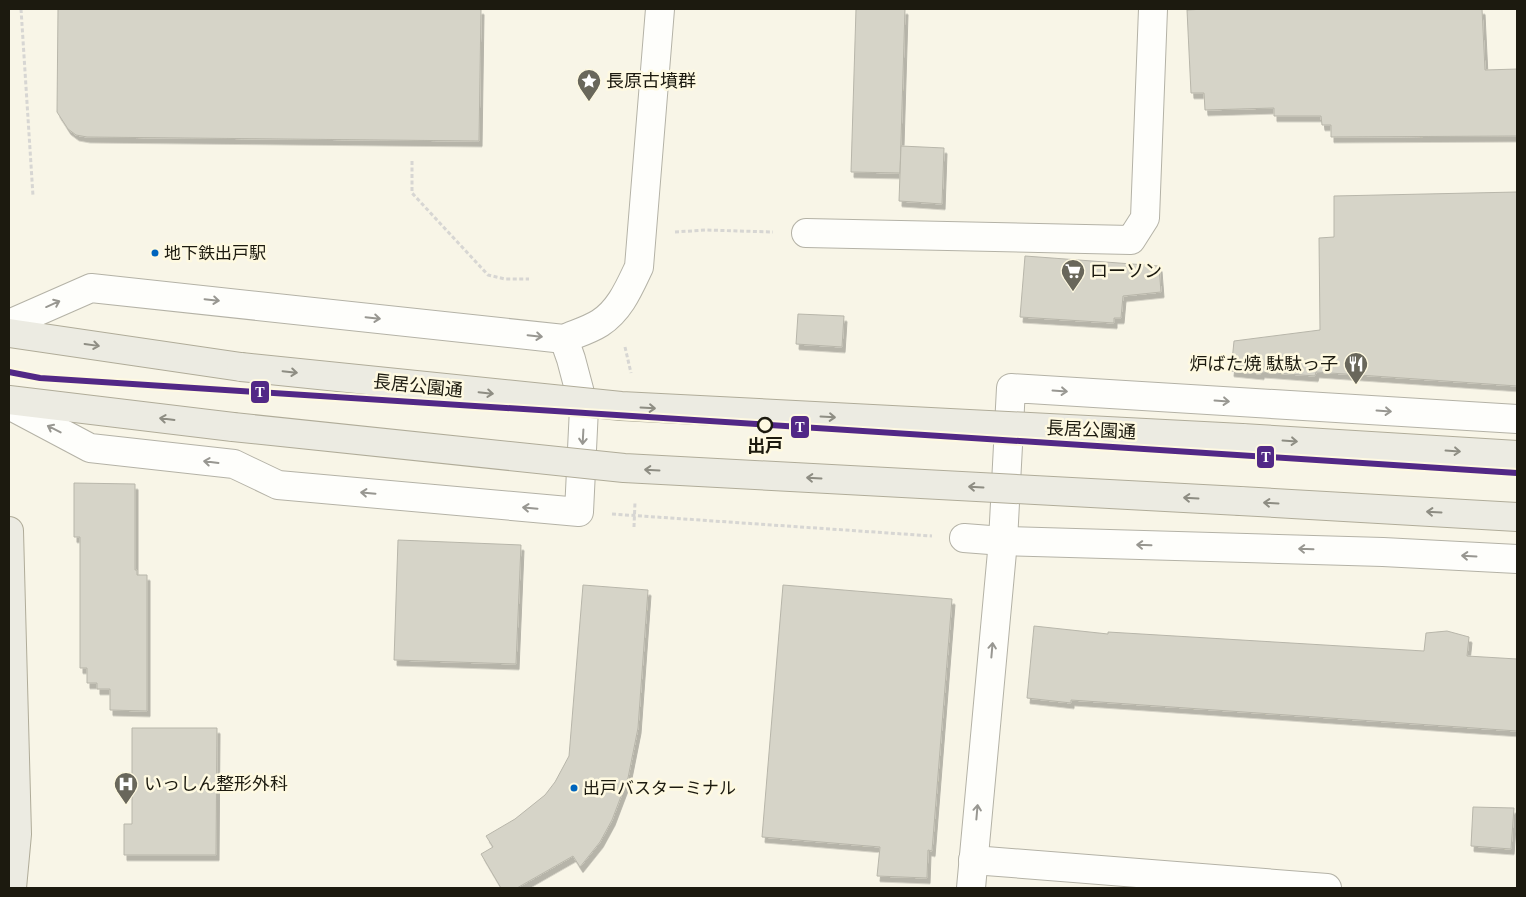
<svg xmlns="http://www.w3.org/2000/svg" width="1526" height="897" font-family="'Times New Roman','Noto Sans JP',serif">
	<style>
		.building { fill: #d6d4c8; stroke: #b8b6aa; filter: url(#shadow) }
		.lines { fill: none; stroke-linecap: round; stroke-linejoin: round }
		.minor-casing { stroke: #b4b2a6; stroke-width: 30 }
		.major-casing { stroke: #b0ac99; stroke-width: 30 }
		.path { stroke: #d7d6d3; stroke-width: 3; stroke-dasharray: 4 2.5; stroke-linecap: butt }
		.minor { stroke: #fefefb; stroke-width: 28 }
		.major { stroke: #ecebe2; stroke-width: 28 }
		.major-bridge-casing { stroke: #b0ac99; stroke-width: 30; stroke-linecap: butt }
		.major-bridge { stroke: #ecebe2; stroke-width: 28 }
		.metro-1-casing { stroke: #fef9e1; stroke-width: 10 }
		.metro-1 { stroke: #522886; stroke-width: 6 }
		.oneway { stroke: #989791 }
		.oneway2 { stroke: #8e8d83 }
		.bus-dot { fill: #0065bd; stroke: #fef9e1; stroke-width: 2 }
		.stop-dot { fill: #fef9e1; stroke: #1c1a0f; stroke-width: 2.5 }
		.labels { text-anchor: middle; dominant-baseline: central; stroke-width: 5; stroke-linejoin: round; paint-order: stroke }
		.bus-label { font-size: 17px; fill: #1c1a0f; stroke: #fef9e1; text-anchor: start }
		.poi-label { font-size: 18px; fill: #1c1a0f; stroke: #fef9e1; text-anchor: start }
		.street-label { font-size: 18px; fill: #1c1a0f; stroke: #fef9e1 }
		.stop-label { font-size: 18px; font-weight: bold; fill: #1c1a0f; stroke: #fef9e1 }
		.line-badge { stroke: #fef9e1; stroke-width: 2 }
		.badge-label { font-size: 14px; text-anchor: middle; font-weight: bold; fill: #fff }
	</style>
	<defs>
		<filter id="shadow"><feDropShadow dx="3" dy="5.5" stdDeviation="0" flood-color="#0004"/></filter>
	</defs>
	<rect width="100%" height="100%" fill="#f8f5e7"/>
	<g class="building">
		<polygon points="58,9 481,9 479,141 87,137 76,135 68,129 57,112"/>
		<polygon points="856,9 905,9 900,173 851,172"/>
		<polygon points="1205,9 1482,9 1485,70 1517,69 1517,136 1331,137 1331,125 1322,125 1321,116 1274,116 1274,108 1205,110 1204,93 1191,93 1187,10"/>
		<polygon points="901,146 944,148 942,204 899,201"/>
		<polygon points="1517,192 1517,386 1316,372 1315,376 1261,372 1261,374 1231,371 1234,341 1320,330 1319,238 1334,237 1334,196"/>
		<polygon points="1025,256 1159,266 1161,292 1123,296 1121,318 1114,318 1114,323 1020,317"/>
		<polygon points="798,314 844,316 842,347 796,344"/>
		<polygon points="74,483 135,484 135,570 137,570 137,575 147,575 147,711 110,710 110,689 97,689 97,683 87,683 87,668 80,668 80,537 74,537"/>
		<polygon points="398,540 521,545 516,664 394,660"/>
		<polygon points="583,585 648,590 638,728 628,778 612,820 600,842 580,867 573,856 517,888 501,888 481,854 493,847 486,836 515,819 545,795 555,782 569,756"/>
		<polygon points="783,585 952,599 932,851 928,850 927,878 877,876 880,847 762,837"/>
		<polygon points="1034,626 1108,634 1108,632 1424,651 1426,633 1447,631 1469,637 1467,656 1517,659 1517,731 1071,700 1071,703 1027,698"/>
		<polygon points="132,728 217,728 216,855 124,855 124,824 132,824"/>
		<polygon points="1473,807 1514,808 1511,849 1471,846"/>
	</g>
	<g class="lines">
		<g class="minor-casing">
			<g id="minor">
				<polyline points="806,233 1131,240 1145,218 1153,9"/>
				<path d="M9,324L91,288L564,339C575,334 589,330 600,323C620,310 629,288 639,267L660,9"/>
				<polyline points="9,405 90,448 234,464 278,485 579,512 584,408 571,359 564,339"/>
				<polyline points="964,538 1003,541 1383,552 1517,559"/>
				<polyline points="973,860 1327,888"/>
				<polyline points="971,888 1003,541 1011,388 1517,419"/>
			</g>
		</g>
		<g class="major-casing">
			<g id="major">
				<polyline points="9,333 241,367"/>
				<polyline points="9,400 233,427"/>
				<polyline points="1242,438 1517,455"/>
				<polyline points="1240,501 1517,517"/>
				<polyline points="9,531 17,834 12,888"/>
			</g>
		</g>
		<g class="path">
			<polyline points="21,9 33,196"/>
			<polyline points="412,161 412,193 488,275 505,279 529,279"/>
			<polyline points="675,232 706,230 773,232"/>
			<polyline points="625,347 631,373"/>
			<polyline points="612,514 932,536"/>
			<polyline points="634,527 635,502"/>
		</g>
		<use href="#minor" class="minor"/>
		<use href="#major" class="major"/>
		<g class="major-bridge-casing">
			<g id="major-bridge">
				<polyline points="241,367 621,406 1242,438"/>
				<polyline points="233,427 624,468 1240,501"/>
			</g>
		</g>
		<use href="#major-bridge" class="major-bridge"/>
		<g class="metro-1-casing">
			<polyline id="metro-1" points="9,372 40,378 1517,473"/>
		</g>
		<use href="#metro-1" class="metro-1"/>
	</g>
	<defs><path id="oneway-shaft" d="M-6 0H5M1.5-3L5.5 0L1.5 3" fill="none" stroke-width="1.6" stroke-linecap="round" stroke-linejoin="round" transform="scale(1.25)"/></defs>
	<g class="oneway">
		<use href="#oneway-shaft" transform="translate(212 300) rotate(6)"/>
		<use href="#oneway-shaft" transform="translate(53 304) rotate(-24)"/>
		<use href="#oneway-shaft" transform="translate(373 318) rotate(6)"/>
		<use href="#oneway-shaft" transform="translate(535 336) rotate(6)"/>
		<use href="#oneway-shaft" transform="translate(1060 391) rotate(4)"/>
		<use href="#oneway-shaft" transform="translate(1222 401) rotate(4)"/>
		<use href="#oneway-shaft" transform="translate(1384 411) rotate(4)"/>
		<use href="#oneway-shaft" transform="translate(54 429) rotate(-153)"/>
		<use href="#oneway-shaft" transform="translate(583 437) rotate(93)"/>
		<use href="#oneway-shaft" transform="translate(211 462) rotate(-173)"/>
		<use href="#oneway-shaft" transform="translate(368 493) rotate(-175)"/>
		<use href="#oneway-shaft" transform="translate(530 508) rotate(-175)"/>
		<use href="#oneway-shaft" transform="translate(1144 545) rotate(-178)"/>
		<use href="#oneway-shaft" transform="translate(1306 549) rotate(-178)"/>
		<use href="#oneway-shaft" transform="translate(1469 556) rotate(-177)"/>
		<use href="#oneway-shaft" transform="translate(992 650) rotate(-85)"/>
		<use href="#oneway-shaft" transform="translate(977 812) rotate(-85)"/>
	</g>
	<g class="oneway2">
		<use href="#oneway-shaft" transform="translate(92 345) rotate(8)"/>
		<use href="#oneway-shaft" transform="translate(290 372) rotate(6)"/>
		<use href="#oneway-shaft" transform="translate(486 393) rotate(6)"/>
		<use href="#oneway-shaft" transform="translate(648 408) rotate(3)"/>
		<use href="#oneway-shaft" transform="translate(828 417) rotate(3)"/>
		<use href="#oneway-shaft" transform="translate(167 419) rotate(-173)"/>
		<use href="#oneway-shaft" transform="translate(1290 441) rotate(4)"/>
		<use href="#oneway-shaft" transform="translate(1453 451) rotate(4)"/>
		<use href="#oneway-shaft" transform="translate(652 470) rotate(-177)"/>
		<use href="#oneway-shaft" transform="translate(814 478) rotate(-177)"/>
		<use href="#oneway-shaft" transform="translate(976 487) rotate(-177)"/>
		<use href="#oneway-shaft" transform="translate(1191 498) rotate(-177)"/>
		<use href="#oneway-shaft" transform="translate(1271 503) rotate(-177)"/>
		<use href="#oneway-shaft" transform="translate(1434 512) rotate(-177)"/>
	</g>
	<defs>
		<g id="sight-pin" transform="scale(1.25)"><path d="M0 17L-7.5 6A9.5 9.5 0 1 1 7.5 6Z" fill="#69675b" stroke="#fef9e1"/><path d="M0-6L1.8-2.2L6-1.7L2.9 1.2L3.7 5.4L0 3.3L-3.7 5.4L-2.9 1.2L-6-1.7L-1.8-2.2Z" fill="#fff"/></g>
		<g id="supermarket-pin" transform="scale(1.25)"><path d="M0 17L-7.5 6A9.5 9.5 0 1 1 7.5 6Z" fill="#69675b" stroke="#fef9e1"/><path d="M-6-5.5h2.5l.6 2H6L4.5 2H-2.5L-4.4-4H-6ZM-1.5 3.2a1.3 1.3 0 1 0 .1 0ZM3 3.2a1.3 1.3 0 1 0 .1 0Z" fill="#fff"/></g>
		<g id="restaurant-pin" transform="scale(1.25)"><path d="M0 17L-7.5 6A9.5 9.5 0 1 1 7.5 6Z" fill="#69675b" stroke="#fef9e1"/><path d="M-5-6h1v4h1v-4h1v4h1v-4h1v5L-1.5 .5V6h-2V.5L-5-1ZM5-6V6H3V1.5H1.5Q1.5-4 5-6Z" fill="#fff"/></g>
		<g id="hospital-pin" transform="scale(1.25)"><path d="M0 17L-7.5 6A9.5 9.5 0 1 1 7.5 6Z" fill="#69675b" stroke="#fef9e1"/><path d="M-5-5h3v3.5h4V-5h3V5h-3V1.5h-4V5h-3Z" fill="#fff"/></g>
	</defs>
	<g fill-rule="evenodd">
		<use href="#sight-pin" x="589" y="81"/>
		<use href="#supermarket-pin" x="1073" y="271"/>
		<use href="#restaurant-pin" x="1356" y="364"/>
		<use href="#hospital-pin" x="126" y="784"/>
	</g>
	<g class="bus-dot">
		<circle cx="155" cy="253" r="4.5"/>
		<circle cx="574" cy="788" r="4.5"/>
	</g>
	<circle class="stop-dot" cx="765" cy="425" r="7"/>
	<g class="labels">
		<g class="bus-label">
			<text x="164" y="253">地下鉄出戸駅</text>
			<text x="583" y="788">出戸バスターミナル</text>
		</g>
		<g class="poi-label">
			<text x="606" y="81">長原古墳群</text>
			<text x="1090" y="271">ローソン</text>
			<text x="1338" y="364" text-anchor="end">炉ばた焼 駄駄っ子</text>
			<text x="144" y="784">いっしん整形外科</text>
		</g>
		<g class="street-label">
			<text transform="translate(418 386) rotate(6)">長居公園通</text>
			<text transform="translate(1091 430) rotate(3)">長居公園通</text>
		</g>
		<g class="stop-label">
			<text x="765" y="446">出戸</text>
		</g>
	</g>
	<g class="line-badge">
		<rect x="250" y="380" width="20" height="24" rx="5" fill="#522886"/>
		<rect x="790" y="415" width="20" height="24" rx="5" fill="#522886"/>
		<rect x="1256" y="445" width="19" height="24" rx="5" fill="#522886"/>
	</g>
	<g class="badge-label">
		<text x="260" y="397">T</text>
		<text x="800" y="432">T</text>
		<text x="1266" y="462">T</text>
	</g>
	<rect width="1526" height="897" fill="none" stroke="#1c1a0f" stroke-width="20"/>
</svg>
